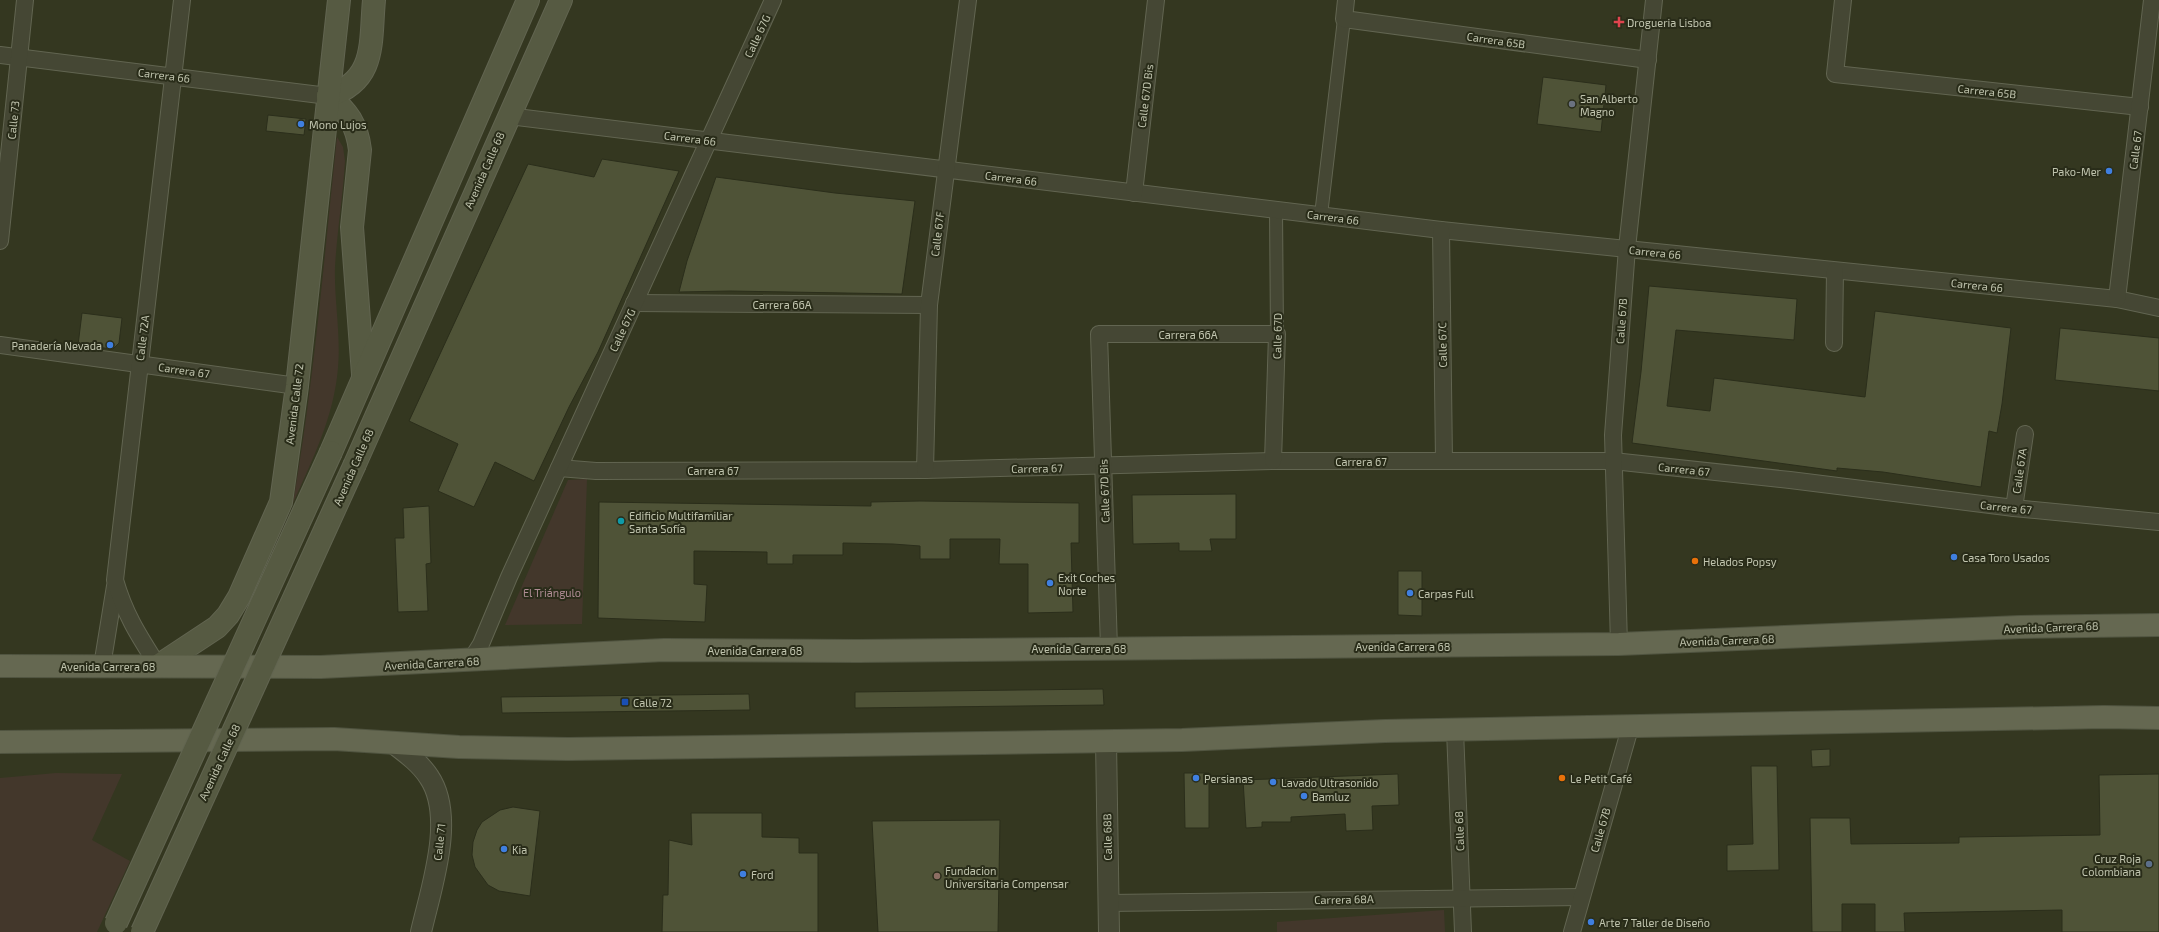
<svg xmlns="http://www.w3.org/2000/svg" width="2159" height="932" font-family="'Exo 2',sans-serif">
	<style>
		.green { fill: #43372b }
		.building { fill: #4f5337; stroke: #2b2e1b }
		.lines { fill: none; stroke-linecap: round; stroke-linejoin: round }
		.pedestrian-casing { stroke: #626551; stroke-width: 14 }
		.minor-casing { stroke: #626551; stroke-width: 18 }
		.tertiary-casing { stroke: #626551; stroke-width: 22 }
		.secondary-casing { stroke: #626551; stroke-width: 24 }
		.primary-casing { stroke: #505440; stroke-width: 24 }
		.pedestrian { stroke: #454734; stroke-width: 12 }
		.minor { stroke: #454734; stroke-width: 16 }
		.tertiary { stroke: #454734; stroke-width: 20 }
		.secondary { stroke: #565a42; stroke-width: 22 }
		.primary { stroke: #656851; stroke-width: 22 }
		.secondary-bridge-casing { stroke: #626551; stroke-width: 24; stroke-linecap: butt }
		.secondary-bridge { stroke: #565a42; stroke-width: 22 }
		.health-dot { fill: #e0444e; stroke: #292c19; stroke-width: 1.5 }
		.worship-dot { fill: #6b7280; stroke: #292c19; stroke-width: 1.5 }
		.shop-dot { fill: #3f7fe0; stroke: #292c19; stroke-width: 1.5 }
		.culture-dot { fill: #0f9aa8; stroke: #292c19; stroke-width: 1.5 }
		.food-dot { fill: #e8710a; stroke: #292c19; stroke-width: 1.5 }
		.transit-dot { fill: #1a4fb4; stroke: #292c19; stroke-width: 1.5 }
		.service-dot { fill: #5c6f8a; stroke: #292c19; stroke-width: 1.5 }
		.education-dot { fill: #8d6e63; stroke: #292c19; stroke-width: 1.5 }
		.labels { text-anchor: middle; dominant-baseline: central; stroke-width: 4; stroke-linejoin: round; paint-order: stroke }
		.poi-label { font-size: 11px; fill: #c0c4ae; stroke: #292c19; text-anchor: start }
		.street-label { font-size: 11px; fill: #c0c4ae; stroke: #292c19 }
		.park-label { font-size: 11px; fill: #af8c94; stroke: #292c19 }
	</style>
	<rect width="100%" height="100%" fill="#343720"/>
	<g class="green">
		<path d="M337,137L343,147L345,161C343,196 337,232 335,267C334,300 341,334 338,368C334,416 313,459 293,503C314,382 324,259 337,137Z"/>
		<polygon points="587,479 582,624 505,625 568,480"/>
		<polygon points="56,773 122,774 92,840 130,861 97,932 0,932 0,778"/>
		<polygon points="1444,910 1445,932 1277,932 1277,922"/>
	</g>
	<g class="building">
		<polygon points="1543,77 1606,85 1601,132 1537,124"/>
		<polygon points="268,115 306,119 304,135 266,131"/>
		<polygon points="602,159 679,171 598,352 569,407 534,481 495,462 474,507 438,491 458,444 409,421 528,164 594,177"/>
		<polygon points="716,177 835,193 915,201 902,294 730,291 679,292 687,261"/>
		<polygon points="1649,286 1797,299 1794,340 1676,330 1667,406 1710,411 1714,378 1865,397 1875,311 2011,328 2002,404 1997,433 1989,431 1981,487 1883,472 1837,468 1837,471 1632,443 1641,372"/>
		<polygon points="82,313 122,318 119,343 113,349 78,345"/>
		<polygon points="2060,328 2159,338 2159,391 2055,380"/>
		<polygon points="1236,494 1236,539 1210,539 1212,551 1179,551 1179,543 1133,544 1132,495"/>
		<polygon points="920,501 1079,503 1079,543 1071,543 1073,612 1028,613 1028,564 999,564 1000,539 950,539 950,559 920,559 920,546 893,544 843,543 843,555 793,555 793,564 767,564 767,552 694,551 694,584 707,585 705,622 598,618 599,502 871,506 871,502"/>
		<polygon points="429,506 431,563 426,564 428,611 398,612 395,538 404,538 403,508"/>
		<polygon points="1398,571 1422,571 1422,616 1398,615"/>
		<polygon points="1103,689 1104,705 855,708 855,692"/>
		<polygon points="749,694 750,710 502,713 501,697"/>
		<polygon points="1830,749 1830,766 1812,767 1811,750"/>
		<polygon points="1751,766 1777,766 1779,870 1727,871 1727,845 1753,844"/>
		<polygon points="1184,773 1209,773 1209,828 1185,828"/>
		<polygon points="1398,774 1399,805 1372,806 1373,830 1346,831 1345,814 1291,817 1291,822 1262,822 1262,827 1246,828 1243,780"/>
		<polygon points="2159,774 2159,932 2062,932 2062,910 1904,913 1905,932 1875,932 1875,904 1842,904 1842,932 1812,932 1810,818 1850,818 1851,844 1959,843 1959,837 2100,835 2099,775"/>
		<polygon points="513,807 540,811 530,896 499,891 488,885 475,867 472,855 473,842 477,830 482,822 500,810"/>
		<polygon points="691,813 762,813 762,837 799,838 799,853 818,853 818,932 662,932 663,895 668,895 669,840 692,845"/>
		<polygon points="1000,820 998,932 878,932 872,821"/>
	</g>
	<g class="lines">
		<g class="pedestrian-casing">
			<g id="pedestrian">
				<polyline points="1276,210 1277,334"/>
				<polyline points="1321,215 1344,19"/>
			</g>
		</g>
		<g class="minor-casing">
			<g id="minor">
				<polyline points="1346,0 1344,19 1648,60"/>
				<polyline points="1843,0 1835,74 2140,107"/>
				<polyline points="0,55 328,96"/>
				<polyline points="508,116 1441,230 2117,299 2159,308"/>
				<polyline points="1134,193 1156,0"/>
				<polyline points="1441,230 1444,460"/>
				<polyline points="0,241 25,0"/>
				<polyline points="2117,299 2152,0"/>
				<polyline points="634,303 929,305"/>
				<polyline points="1834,343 1835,271"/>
				<polyline points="0,345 297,386"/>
				<polyline points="559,468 596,471 925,470 1273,461 1613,461 1790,480 2014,508 2159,522"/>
				<polyline points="925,470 929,305 968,0"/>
				<polyline points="2014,508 2025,434"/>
				<polyline points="1619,644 1613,435 1627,248 1654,0"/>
				<polyline points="1109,648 1099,334 1277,334 1273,461"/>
				<polyline points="471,660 481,644 509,577 773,0"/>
				<polyline points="102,666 115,586"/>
				<path d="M158,666C139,636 125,615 115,580L182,0"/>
				<polyline points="1455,730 1463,932"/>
				<polyline points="1108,903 1581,897"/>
				<polyline points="1572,932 1630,728"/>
			</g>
		</g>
		<g class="tertiary-casing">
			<g id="tertiary">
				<polyline points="1106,741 1109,932"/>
				<path d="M393,743C406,753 420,763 429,777C456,817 431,888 421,932"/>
			</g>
		</g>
		<g class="secondary-casing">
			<g id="secondary">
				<path d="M328,96C348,111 357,125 360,150L352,227L363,374"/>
				<path d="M328,96C377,81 370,42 374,0"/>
				<polyline points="331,452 528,0"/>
				<polyline points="355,464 561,0"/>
				<polyline points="158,666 217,627 228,615 239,597 281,502 297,386 339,0"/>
			</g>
		</g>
		<g class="primary-casing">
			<g id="primary">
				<polyline points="0,666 321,667 664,650 858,651 1619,644 2020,627 2159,625"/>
				<polyline points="0,742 334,739 459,747 568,749 1182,740 1385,731 2104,717 2159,718"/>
			</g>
		</g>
		<use href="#pedestrian" class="pedestrian"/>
		<use href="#minor" class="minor"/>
		<use href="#tertiary" class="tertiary"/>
		<use href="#secondary" class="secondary"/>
		<use href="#primary" class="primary"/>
		<g class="secondary-bridge-casing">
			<g id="secondary-bridge">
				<polyline points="116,923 331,452"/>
				<polyline points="142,932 355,464"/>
			</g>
		</g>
		<use href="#secondary-bridge" class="secondary-bridge"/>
	</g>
	<path class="health-dot" d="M1617 16h4v4h4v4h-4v4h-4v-4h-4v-4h4z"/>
	<circle class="worship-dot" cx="1572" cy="104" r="4"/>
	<g class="shop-dot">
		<circle cx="301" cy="124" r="4"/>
		<circle cx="2109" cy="171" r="4"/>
		<circle cx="110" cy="345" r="4"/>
		<circle cx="1954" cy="557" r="4"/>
		<circle cx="1050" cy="583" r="4"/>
		<circle cx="1410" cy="593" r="4"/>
		<circle cx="1196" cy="778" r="4"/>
		<circle cx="1273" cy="782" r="4"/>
		<circle cx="1304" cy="796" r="4"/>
		<circle cx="504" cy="849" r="4"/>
		<circle cx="743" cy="874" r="4"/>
		<circle cx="1591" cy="922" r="4"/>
	</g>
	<circle class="culture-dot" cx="621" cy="521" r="4"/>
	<g class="food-dot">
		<circle cx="1695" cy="561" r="4"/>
		<circle cx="1562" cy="778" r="4"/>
	</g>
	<rect class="transit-dot" x="621" y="698" width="8" height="8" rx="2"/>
	<circle class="service-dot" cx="2149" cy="864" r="4"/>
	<circle class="education-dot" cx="937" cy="876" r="4"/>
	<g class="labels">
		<g class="poi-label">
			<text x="1627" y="22">Drogueria Lisboa</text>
			<text x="1580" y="98">San Alberto<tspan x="1580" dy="13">Magno</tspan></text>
			<text x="309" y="124">Mono Lujos</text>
			<text x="2101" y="171" text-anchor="end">Pako-Mer</text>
			<text x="102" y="345" text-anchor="end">Panadería Nevada</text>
			<text x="629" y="515">Edificio Multifamiliar<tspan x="629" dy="13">Santa Sofía</tspan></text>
			<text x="1962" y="557">Casa Toro Usados</text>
			<text x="1703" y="561">Helados Popsy</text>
			<text x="1058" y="577">Exit Coches<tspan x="1058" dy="13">Norte</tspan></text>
			<text x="1418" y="593">Carpas Full</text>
			<text x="633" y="702">Calle 72</text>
			<text x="1204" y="778">Persianas</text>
			<text x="1570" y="778">Le Petit Café</text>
			<text x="1281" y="782">Lavado Ultrasonido</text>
			<text x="1312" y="796">Bamluz</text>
			<text x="512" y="849">Kia</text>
			<text x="2141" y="858" text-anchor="end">Cruz Roja<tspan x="2141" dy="13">Colombiana</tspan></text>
			<text x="945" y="870">Fundacion<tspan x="945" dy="13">Universitaria Compensar</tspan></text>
			<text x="751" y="874">Ford</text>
			<text x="1599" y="922">Arte 7 Taller de Diseño</text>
		</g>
		<g class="street-label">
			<text transform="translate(757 36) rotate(-65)">Calle 67G</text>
			<text transform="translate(1496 40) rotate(8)">Carrera 65B</text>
			<text transform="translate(164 75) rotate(7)">Carrera 66</text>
			<text transform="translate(1987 91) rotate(6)">Carrera 65B</text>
			<text transform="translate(1145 96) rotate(-83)">Calle 67D Bis</text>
			<text transform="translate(13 120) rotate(-84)">Calle 73</text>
			<text transform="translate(690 138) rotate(7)">Carrera 66</text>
			<text transform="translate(2135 150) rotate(-83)">Calle 67</text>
			<text transform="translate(484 170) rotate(-66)">Avenida Calle 68</text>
			<text transform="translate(1011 178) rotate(7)">Carrera 66</text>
			<text transform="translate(1333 217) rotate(7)">Carrera 66</text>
			<text transform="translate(937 234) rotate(-83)">Calle 67F</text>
			<text transform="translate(1655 252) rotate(6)">Carrera 66</text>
			<text transform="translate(1977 285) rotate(6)">Carrera 66</text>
			<text x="782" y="304">Carrera 66A</text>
			<text transform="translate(1621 321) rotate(-86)">Calle 67B</text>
			<text transform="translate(622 330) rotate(-65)">Calle 67G</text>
			<text x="1188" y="334">Carrera 66A</text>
			<text transform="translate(1277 336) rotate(-89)">Calle 67D</text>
			<text transform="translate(142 338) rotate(-83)">Calle 72A</text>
			<text transform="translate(1442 345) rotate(-91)">Calle 67C</text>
			<text transform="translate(184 370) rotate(8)">Carrera 67</text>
			<text transform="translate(294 404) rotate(-83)">Avenida Calle 72</text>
			<text x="1361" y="461">Carrera 67</text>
			<text transform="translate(353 467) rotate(-66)">Avenida Calle 68</text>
			<text transform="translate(1037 468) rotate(-1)">Carrera 67</text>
			<text transform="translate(1684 469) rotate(6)">Carrera 67</text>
			<text x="713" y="470">Carrera 67</text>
			<text transform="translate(2019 471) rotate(-82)">Calle 67A</text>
			<text transform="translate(1104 491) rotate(-92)">Calle 67D Bis</text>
			<text transform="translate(2006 507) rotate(6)">Carrera 67</text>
			<text transform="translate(2051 627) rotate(-2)">Avenida Carrera 68</text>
			<text transform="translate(1727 640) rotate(-2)">Avenida Carrera 68</text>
			<text x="1403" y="646">Avenida Carrera 68</text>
			<text x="1079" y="648">Avenida Carrera 68</text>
			<text x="755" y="650">Avenida Carrera 68</text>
			<text transform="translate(432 663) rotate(-3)">Avenida Carrera 68</text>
			<text x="108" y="666">Avenida Carrera 68</text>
			<text transform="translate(219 762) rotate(-65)">Avenida Calle 68</text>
			<text transform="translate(1600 830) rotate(-74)">Calle 67B</text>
			<text transform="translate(1459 831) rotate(-92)">Calle 68</text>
			<text transform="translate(1107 837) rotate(-91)">Calle 68B</text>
			<text transform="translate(439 842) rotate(-84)">Calle 71</text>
			<text transform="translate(1344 899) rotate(-1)">Carrera 68A</text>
		</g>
		<g class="park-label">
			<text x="552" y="592">El Triángulo</text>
		</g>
	</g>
</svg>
